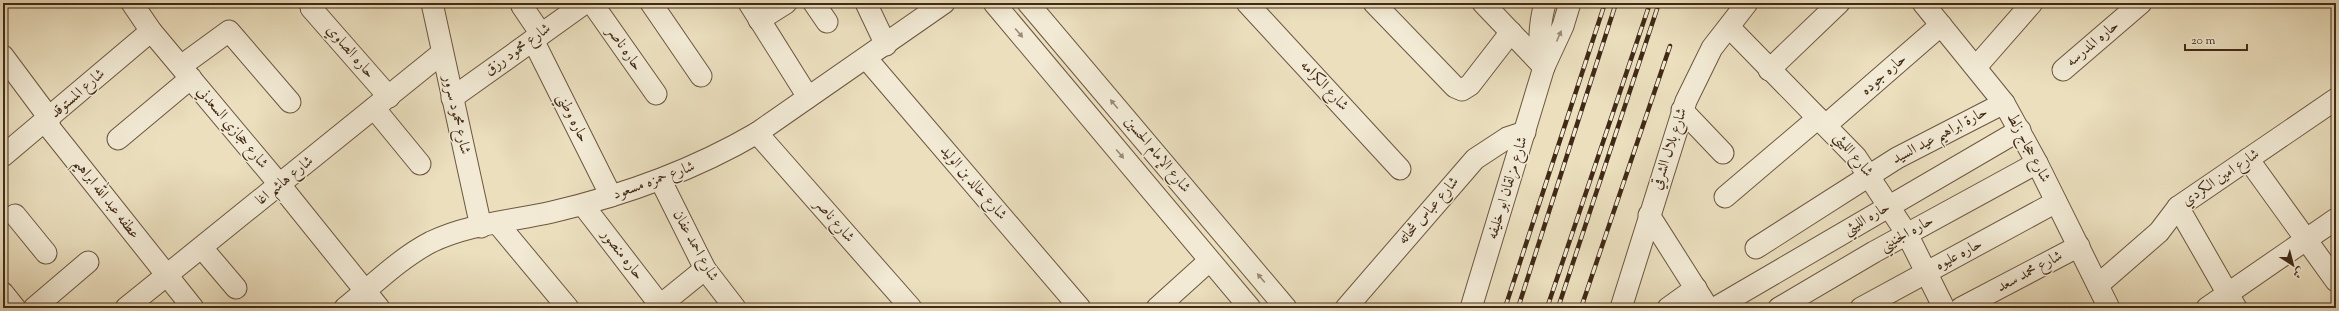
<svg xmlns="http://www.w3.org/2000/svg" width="2339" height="311" font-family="'Sorts Mill Goudy',Amiri,serif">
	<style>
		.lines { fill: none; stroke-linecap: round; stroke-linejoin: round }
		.minor-casing { stroke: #6c573f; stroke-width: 23 }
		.minor { stroke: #f2ead5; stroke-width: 21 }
		.rail-casing { stroke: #412a15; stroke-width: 4.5 }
		.rail { stroke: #f2ead5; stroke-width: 3; stroke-dasharray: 9; stroke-linecap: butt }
		.oneway { fill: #9a8a75 }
		.labels { text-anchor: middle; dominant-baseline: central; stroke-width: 3; stroke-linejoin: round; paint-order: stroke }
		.street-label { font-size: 15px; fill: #412a15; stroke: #f2ead5 }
	</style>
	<rect width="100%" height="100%" fill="#ebdfbe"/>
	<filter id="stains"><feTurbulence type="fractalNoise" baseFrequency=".005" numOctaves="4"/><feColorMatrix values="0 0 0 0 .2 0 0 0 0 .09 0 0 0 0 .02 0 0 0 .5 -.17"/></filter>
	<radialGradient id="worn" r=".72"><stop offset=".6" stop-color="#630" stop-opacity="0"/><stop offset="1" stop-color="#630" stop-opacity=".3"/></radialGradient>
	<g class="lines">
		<g class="minor-casing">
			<g id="minor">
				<polyline points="132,3 151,31 280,185 379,308"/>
				<polyline points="432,3 481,227"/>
				<polyline points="592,3 656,94"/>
				<polyline points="651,3 701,76"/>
				<polyline points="749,3 808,97"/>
				<polyline points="814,3 827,22"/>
				<polyline points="866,3 886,45"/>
				<polyline points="994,3 1250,308"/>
				<polyline points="1028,3 1286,308"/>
				<polyline points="1247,3 1400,169"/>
				<polyline points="1374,3 1455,87 1462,90 1470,85 1511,32"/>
				<polyline points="1483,3 1544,67"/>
				<polyline points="1923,3 2004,103 2037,163 2109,308"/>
				<polyline points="522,6 541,34"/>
				<polyline points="311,8 389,97"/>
				<polyline points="759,20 786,3"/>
				<polyline points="1729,27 1856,157 1907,234 1944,308"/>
				<polyline points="533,40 611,196"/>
				<polyline points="3,56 50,119"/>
				<polyline points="866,58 1080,308"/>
				<polyline points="181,66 229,31 290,102"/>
				<path d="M1544,67C1538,44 1539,26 1545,3"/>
				<polyline points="1976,67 2032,3"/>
				<polyline points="1769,70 1839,3"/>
				<polyline points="2063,70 2141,3"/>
				<polyline points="452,98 585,3"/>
				<polyline points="374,108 420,164"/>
				<polyline points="1682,110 1723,153"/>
				<polyline points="45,122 193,308"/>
				<polyline points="1826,125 1941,25"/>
				<polyline points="757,133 911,308"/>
				<polyline points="118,139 191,78"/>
				<polyline points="3,156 151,31"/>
				<polyline points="2248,159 2336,281"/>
				<polyline points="661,181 705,269 735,308"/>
				<polyline points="1725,197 1818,118"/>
				<polyline points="583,205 660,305"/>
				<polyline points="2178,207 2236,308"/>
				<polyline points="15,215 46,253"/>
				<polyline points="1649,215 1708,308"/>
				<polyline points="498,224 568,308"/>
				<polyline points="202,248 236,288"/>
				<polyline points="1756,248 1897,158 2004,103"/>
				<polyline points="2098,285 2159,232 2178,207 2336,99"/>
				<polyline points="3,293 15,308"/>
				<polyline points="34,308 88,262"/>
				<polyline points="126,308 442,53"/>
				<path d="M345,308C372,286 400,258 431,242C468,224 512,221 552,212C625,195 692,171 757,133L944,3"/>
				<polyline points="657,308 705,269"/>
				<polyline points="1157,308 1209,261"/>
				<polyline points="1346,308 1475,159 1507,138 1525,132"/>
				<polyline points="1471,308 1544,67 1563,26 1570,3"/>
				<polyline points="1621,308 1686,101 1712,48 1747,3"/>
				<polyline points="1668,308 1696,288"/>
				<polyline points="1715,308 2020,130"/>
				<polyline points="1779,308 1874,252 2037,163"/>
				<polyline points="1861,308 2056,202"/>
				<polyline points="1961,308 2079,246"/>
				<polyline points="2207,308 2336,219"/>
			</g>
		</g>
		<use href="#minor" class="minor"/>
		<g class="rail-casing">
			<g id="rail">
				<polyline points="1505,308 1605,3"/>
				<polyline points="1518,308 1616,3"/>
				<polyline points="1547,308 1650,3"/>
				<polyline points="1558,308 1659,3"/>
				<polyline points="1581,308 1670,46"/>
			</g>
		</g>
		<use href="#rail" class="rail"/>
	</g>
	<defs><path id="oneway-solid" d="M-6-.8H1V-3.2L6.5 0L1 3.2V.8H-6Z"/></defs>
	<g class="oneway">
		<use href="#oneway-solid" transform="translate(1019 33) rotate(50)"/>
		<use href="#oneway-solid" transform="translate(1559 36) rotate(-66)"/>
		<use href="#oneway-solid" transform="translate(1114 104) rotate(-130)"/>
		<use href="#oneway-solid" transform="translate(1120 154) rotate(50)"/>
		<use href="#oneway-solid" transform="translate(1261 278) rotate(-130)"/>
	</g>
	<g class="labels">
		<g class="street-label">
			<text transform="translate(2093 44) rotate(-40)">حاره المدرسه</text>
			<text transform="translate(624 49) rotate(55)">حاره ناصر</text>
			<text transform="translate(518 50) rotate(-36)">شارع محمود رزق</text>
			<text transform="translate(350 52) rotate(49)">حاره الصاوي</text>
			<text transform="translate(1884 75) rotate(-41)">حاره جوده</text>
			<text transform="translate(1324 86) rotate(47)">شارع الكرامه</text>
			<text transform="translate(78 94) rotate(-41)">شارع المستوقد</text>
			<text transform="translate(456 115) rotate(77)">شارع محمود سرور</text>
			<text transform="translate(572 118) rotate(63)">حاره وطني</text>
			<text transform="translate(232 128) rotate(50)">شارع حجازي السعدني</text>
			<text transform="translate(1940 136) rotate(-28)">حارة ابراهيم عيد السيد</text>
			<text transform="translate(2028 148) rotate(62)">شارع حجاج زلط</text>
			<text transform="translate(1670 149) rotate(-72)">شارع بلال الشرقي</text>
			<text transform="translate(1157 155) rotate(50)">شارع الإمام الحسين</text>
			<text transform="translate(1853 155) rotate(51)">شارع الليثي</text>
			<text transform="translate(2221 178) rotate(-34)">شارع امين الكردي</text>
			<text transform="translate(285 181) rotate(-39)">شارع هاشم اغا</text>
			<text transform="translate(654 181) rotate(-20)">شارع حمزه مسعود</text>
			<text transform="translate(973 183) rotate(49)">شارع خالد بن الوليد</text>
			<text transform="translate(1508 188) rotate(-73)">شارع مزلقان ابو خليفه</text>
			<text transform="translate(106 199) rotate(52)">عطفه عبد الله ابراهيم</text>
			<text transform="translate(1429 211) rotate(-49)">شارع عباس شحاته</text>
			<text transform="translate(1867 219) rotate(-30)">حاره الليثي</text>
			<text transform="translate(834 221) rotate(49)">شارع ناصر</text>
			<text transform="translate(1907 234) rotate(-29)">حاره الجنيني</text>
			<text transform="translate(695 246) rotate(61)">شارع احمد عفان</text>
			<text transform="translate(622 255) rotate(52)">حاره منصور</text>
			<text transform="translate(1959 255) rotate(-28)">حاره عليوه</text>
			<text transform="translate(2030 272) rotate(-28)">شارع محمد سعد</text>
		</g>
	</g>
	<rect width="2339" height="311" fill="none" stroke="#ebdfbe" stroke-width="16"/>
	<rect x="4" y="4" width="2331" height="303" fill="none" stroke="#412a15" stroke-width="2"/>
	<rect x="8" y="8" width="2323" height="295" fill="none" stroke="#412a15"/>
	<g transform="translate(2293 265) rotate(144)" stroke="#f2ead5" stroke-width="3" paint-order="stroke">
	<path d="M0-3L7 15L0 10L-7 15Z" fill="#412a15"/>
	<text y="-6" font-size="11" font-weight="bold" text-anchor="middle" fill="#412a15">ش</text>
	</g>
	<path d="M2185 44v6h62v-6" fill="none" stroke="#412a15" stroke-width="2"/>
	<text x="2191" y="44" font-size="12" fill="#412a15" stroke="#f2ead5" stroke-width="3" paint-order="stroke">20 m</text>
	<rect width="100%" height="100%" filter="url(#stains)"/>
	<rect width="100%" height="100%" fill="url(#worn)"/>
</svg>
